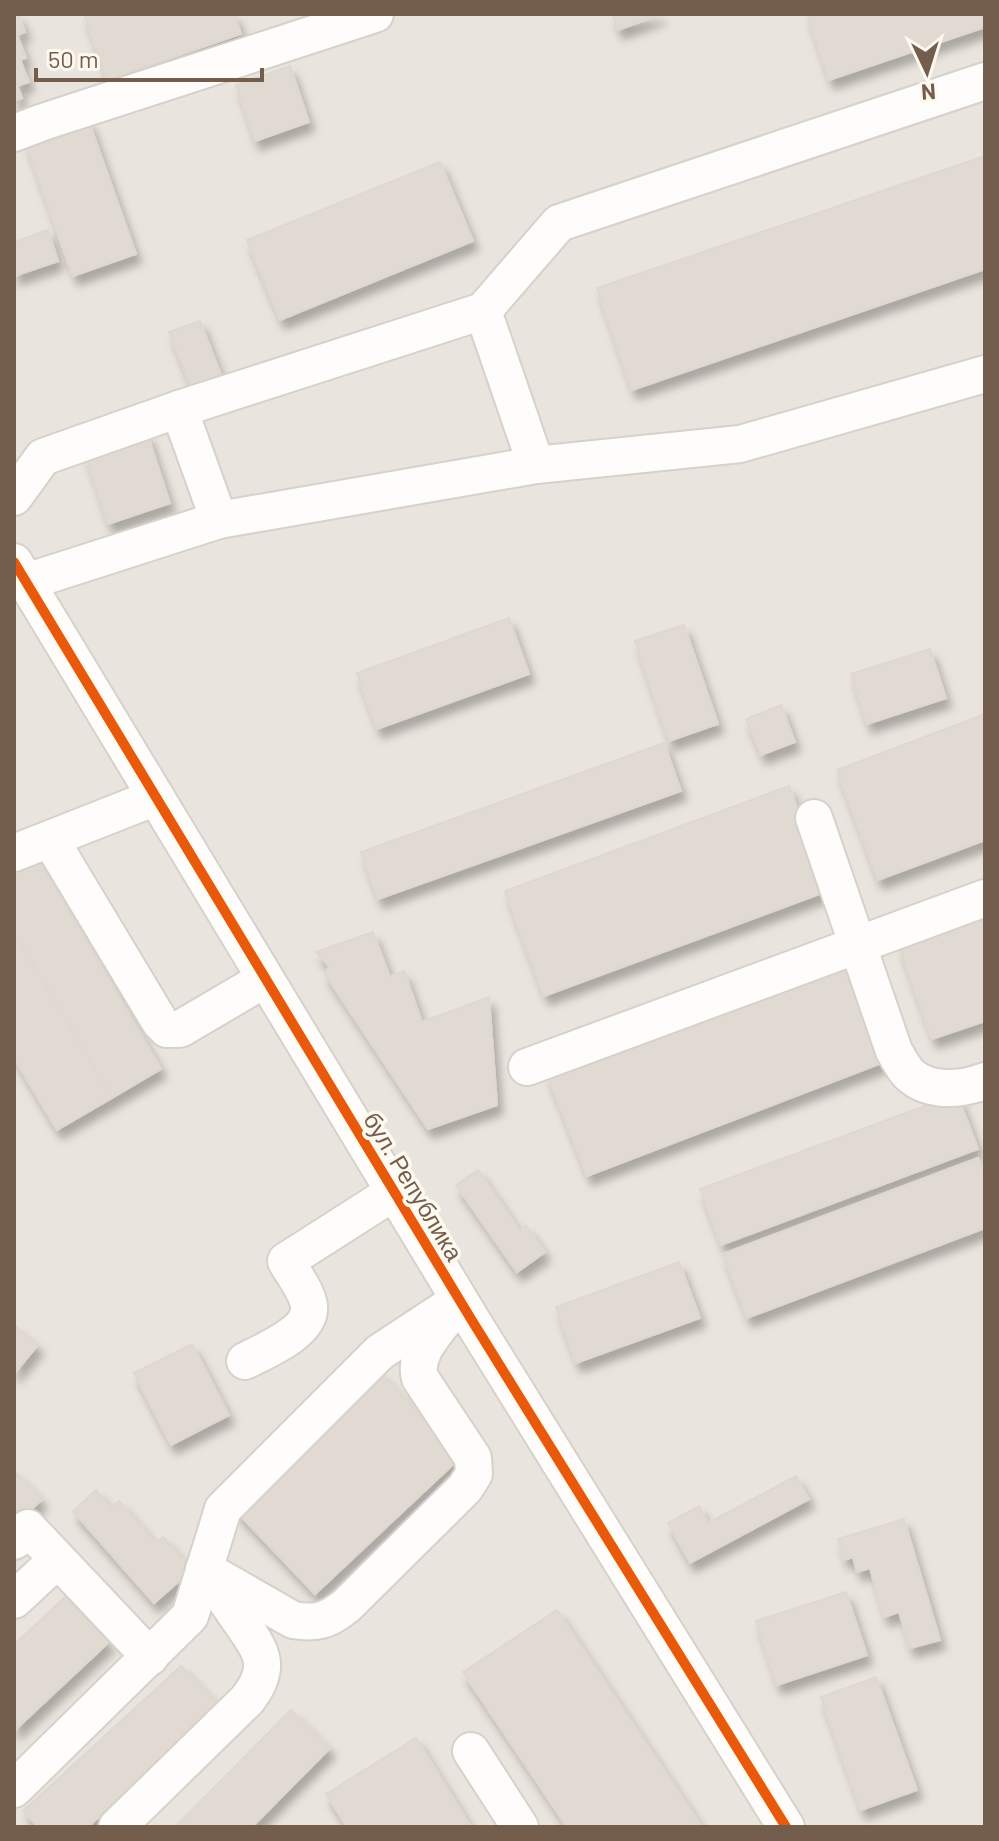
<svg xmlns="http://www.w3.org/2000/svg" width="999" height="1841" font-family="Barlow,sans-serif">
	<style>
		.industrial { fill: #e9e4dd }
		.building { fill: #e0dad2; stroke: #dfd8cf; stroke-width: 2; filter: url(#shadow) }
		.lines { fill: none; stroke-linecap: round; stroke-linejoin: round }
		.minor-casing { stroke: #d6d1ca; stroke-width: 40 }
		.minor { stroke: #fefdfc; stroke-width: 36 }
		.cycleway-casing { stroke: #fef9ee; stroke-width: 15 }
		.cycleway { stroke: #e8590c; stroke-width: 10 }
		.labels { text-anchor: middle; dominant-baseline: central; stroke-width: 7; stroke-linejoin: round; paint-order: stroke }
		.street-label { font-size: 24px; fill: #735e4e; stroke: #fef9ee }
	</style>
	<defs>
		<filter id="shadow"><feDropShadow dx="5" dy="9" stdDeviation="4" flood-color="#0004"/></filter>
	</defs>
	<rect width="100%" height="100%" fill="#f7f4ec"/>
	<rect class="industrial" x="14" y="14" width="971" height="1813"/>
	<g class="building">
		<polygon points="14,14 18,14 25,32 17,35 26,58 20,60 29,82 17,86 22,98 14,101"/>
		<polygon points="84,14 234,14 241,34 107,80"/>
		<polygon points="612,14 662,14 618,30"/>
		<polygon points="807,14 985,14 985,27 829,80"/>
		<polygon points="290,66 309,122 255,141 236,85"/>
		<polygon points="88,119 136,254 73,276 25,141"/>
		<polygon points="985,156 985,269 632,390 597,288"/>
		<polygon points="440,162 473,241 280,320 247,240"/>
		<polygon points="48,230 58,261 14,276 14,242"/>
		<polygon points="200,321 221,375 191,387 169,332"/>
		<polygon points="147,433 170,503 108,524 85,453"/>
		<polygon points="509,618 529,674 377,729 357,673"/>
		<polygon points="684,625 718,724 669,741 635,641"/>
		<polygon points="930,649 946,698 867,724 851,674"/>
		<polygon points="781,705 795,742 761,755 746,719"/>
		<polygon points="985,714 985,840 878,880 837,770"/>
		<polygon points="664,743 681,791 378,899 361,852"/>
		<polygon points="789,786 828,891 544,996 505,891"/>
		<polygon points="38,858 161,1069 112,1098 14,933 14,872"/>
		<polygon points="985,916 985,1021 932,1039 899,946"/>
		<polygon points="373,932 390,977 404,971 422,1022 489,997 497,1105 428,1129 325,974 329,966 316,952"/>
		<polygon points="14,933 112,1098 57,1130 14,1058"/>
		<polygon points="847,959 887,1061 587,1176 547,1074"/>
		<polygon points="957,1094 978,1149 721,1245 700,1189"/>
		<polygon points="978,1158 985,1176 985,1228 747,1318 723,1254"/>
		<polygon points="478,1170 520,1231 526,1226 545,1252 517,1272 456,1185"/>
		<polygon points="679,1262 700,1318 576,1363 556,1307"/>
		<polygon points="14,1325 38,1345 14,1374"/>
		<polygon points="192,1344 229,1415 171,1445 134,1373"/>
		<polygon points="381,1373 461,1457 315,1594 235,1510"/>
		<polygon points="14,1471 42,1499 16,1525 14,1523"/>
		<polygon points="796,1476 809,1499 690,1563 668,1523 699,1506 708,1523"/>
		<polygon points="96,1490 111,1508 119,1501 156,1543 163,1537 192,1570 154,1603 73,1511"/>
		<polygon points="904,1519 940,1640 910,1648 899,1612 884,1617 870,1568 857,1572 853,1557 844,1560 838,1539"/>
		<polygon points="846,1592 867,1655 777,1685 756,1621"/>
		<polygon points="66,1596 109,1642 14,1731 14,1645"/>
		<polygon points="557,1610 702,1827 567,1827 463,1672"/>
		<polygon points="181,1666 219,1706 88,1827 38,1827 23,1811"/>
		<polygon points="876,1677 917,1790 861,1810 821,1697"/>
		<polygon points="291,1710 330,1748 252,1827 175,1827"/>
		<polygon points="416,1738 471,1827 347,1827 326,1794"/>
	</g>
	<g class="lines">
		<g class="minor-casing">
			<g id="minor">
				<polyline points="14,133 43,122 375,14"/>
				<polyline points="483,311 536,465"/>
				<polyline points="179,409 219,520"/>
				<polyline points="14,497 43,457 179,409 483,311 559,223 985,81"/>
				<polyline points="14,562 471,1319 786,1827"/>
				<polyline points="26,582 219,520 536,465 740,444 985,374"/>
				<path d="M814,818L894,1051C899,1059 903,1068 909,1074C929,1093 961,1090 985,1081"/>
				<polyline points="50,839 160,1022 167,1029 180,1029 265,979"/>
				<polyline points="14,853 156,797"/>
				<polyline points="527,1067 985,898"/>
				<path d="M245,1361C264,1351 312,1332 309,1306C307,1291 293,1274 286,1261L394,1192"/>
				<polyline points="14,1541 28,1528 150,1657"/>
				<path d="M204,1569L293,1620C316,1624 328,1621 347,1605L465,1488L474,1474L473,1458L420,1378C413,1354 436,1333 449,1314"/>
				<polyline points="14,1600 57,1560"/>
				<polyline points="471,1751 520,1827"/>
				<polyline points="14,1789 190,1616 223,1509 380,1352 459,1300"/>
				<path d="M117,1827L247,1700C273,1667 262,1652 241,1622C231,1608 222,1594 212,1580"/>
			</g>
		</g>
		<use href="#minor" class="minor"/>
		<g class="cycleway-casing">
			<polyline id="cycleway" points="14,562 471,1319 786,1827"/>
		</g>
		<use href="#cycleway" class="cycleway"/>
	</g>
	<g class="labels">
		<g class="street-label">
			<text transform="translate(414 1186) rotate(59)">бул. Република</text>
		</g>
	</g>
	<rect width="999" height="1841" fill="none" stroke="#735e4e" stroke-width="32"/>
	<g transform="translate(927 72) rotate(176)" stroke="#fef9ee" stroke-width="6" paint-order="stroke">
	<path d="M0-6L14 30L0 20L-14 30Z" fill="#735e4e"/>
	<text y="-12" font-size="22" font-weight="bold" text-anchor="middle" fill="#735e4e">N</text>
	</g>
	<path d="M36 68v12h226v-12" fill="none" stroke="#735e4e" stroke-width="4"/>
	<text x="48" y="68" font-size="24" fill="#735e4e" stroke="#fef9ee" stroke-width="6" paint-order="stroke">50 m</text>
</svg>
